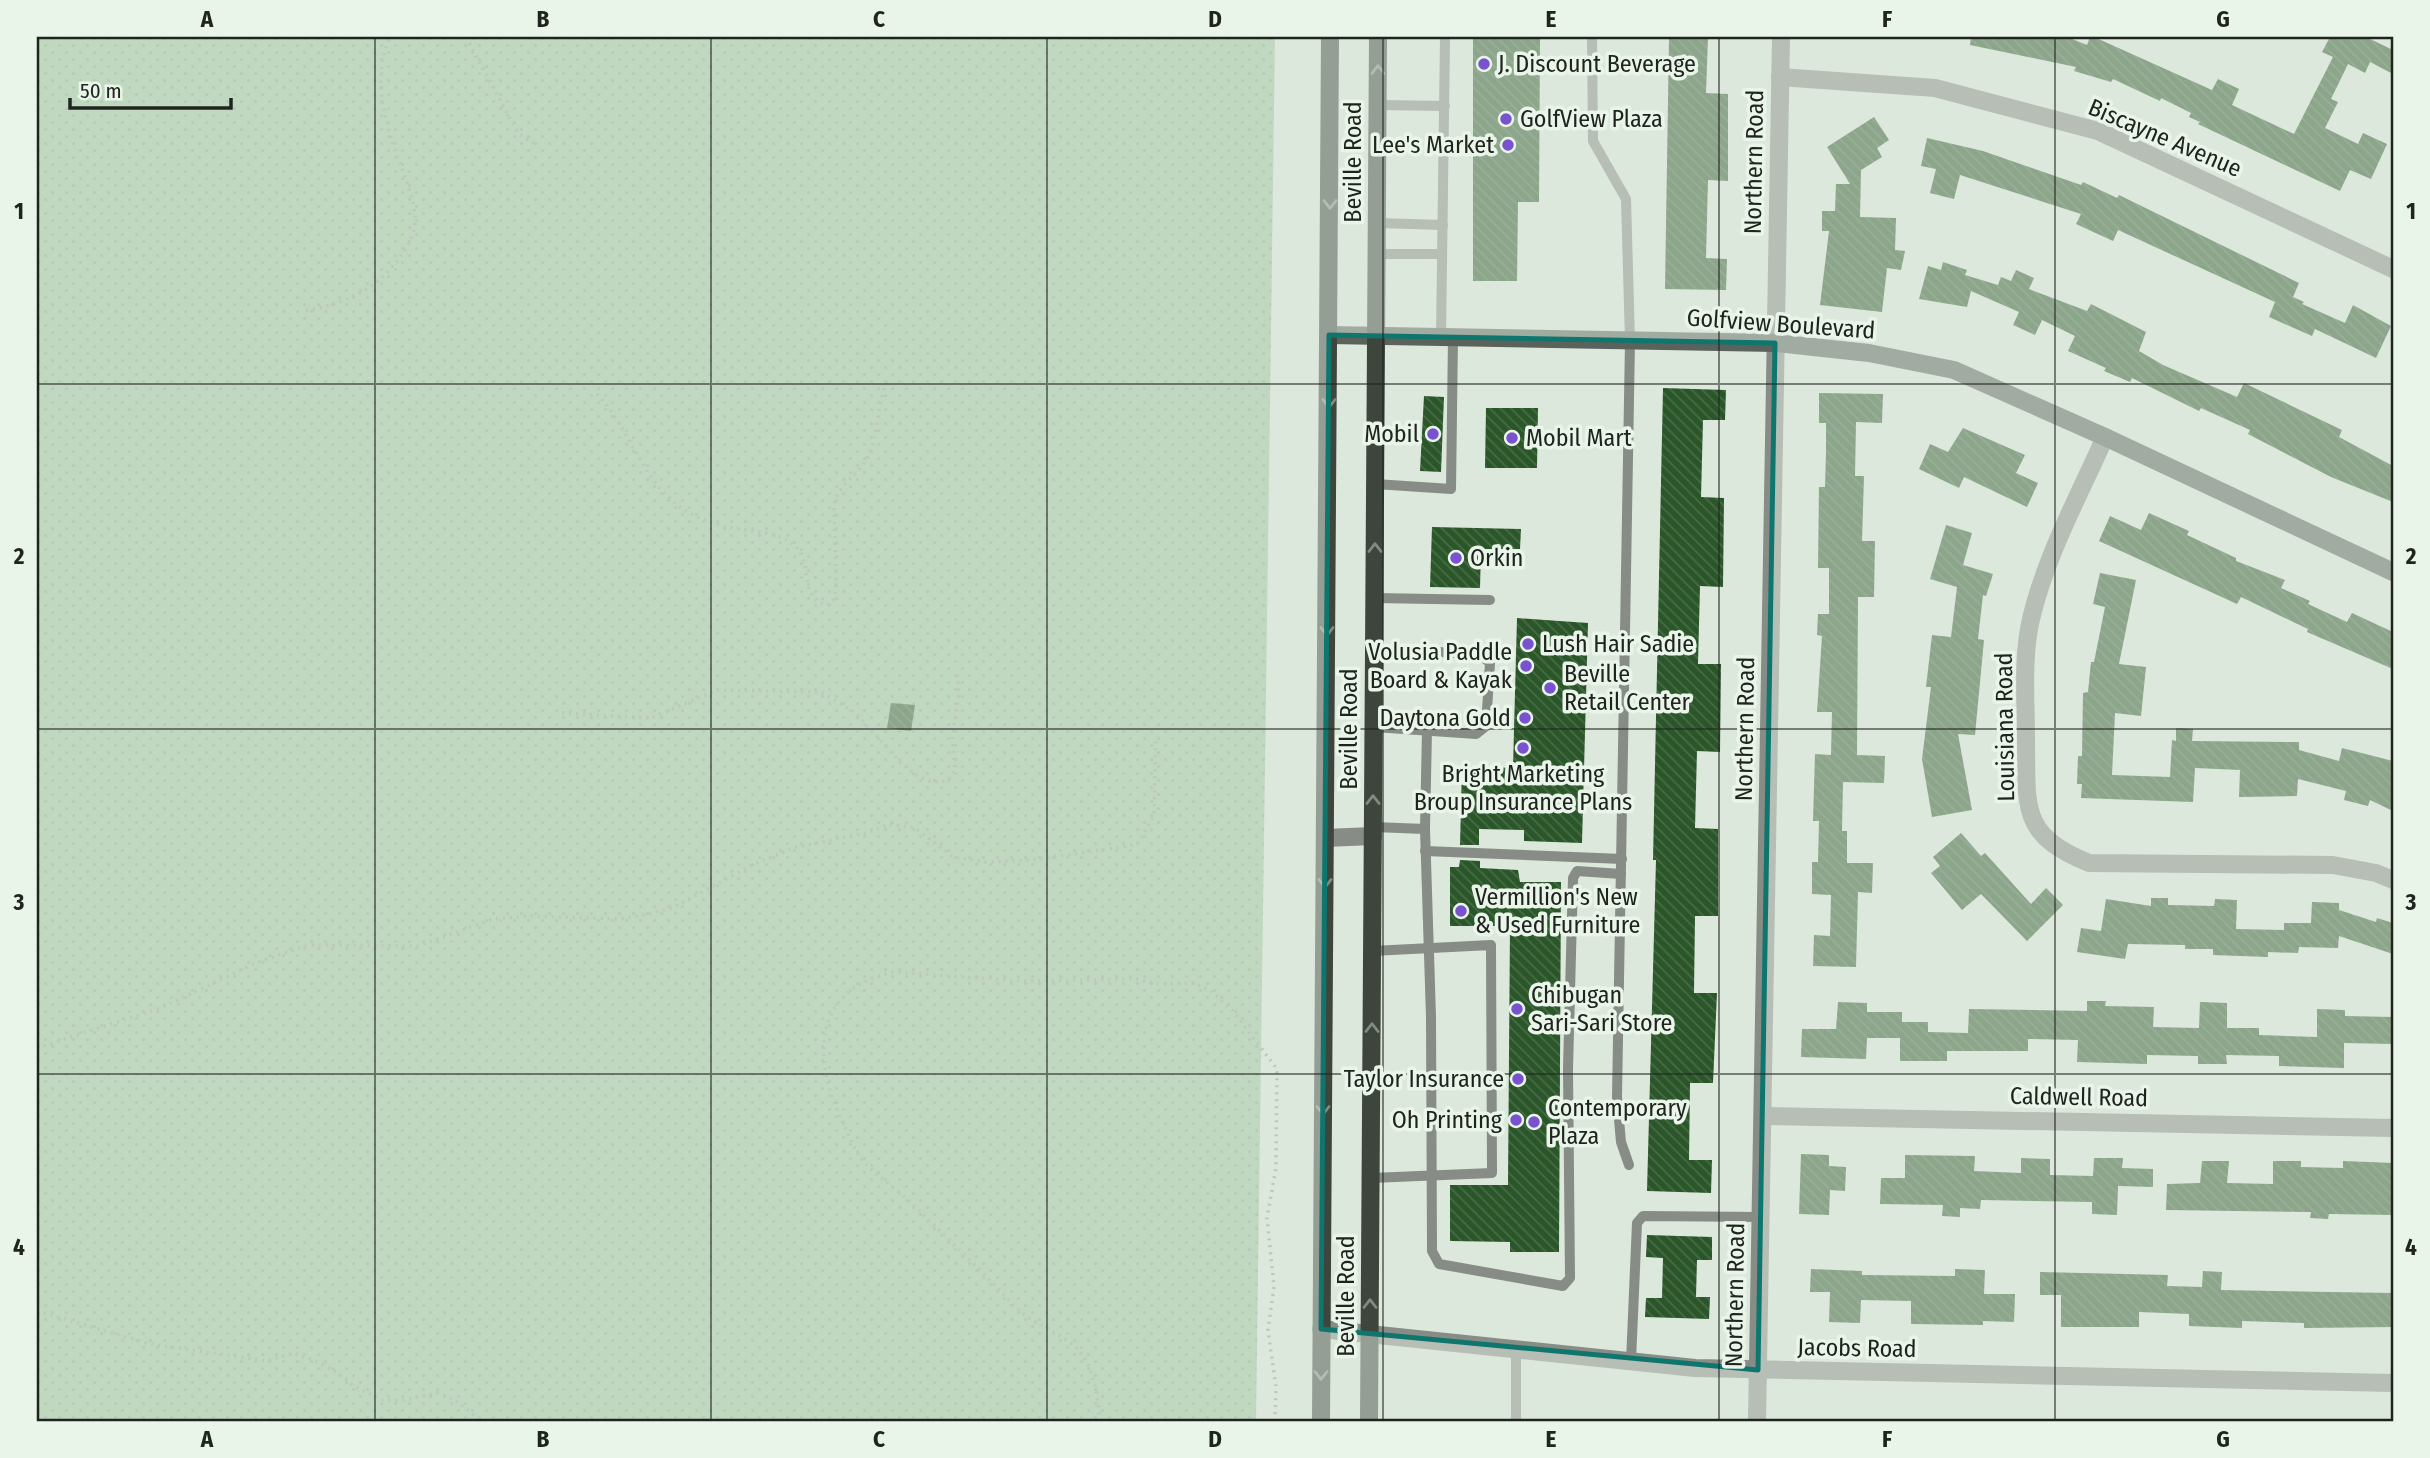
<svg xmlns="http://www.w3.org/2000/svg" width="2430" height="1458" font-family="'Fira Sans Condensed',sans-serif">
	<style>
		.grass { fill: url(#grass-dots) }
		.building { fill: url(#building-back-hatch) }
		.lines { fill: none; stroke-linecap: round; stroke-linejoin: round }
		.path { stroke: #98a197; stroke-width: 3.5; stroke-dasharray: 2 5; stroke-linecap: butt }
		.lane { stroke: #878c87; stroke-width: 10 }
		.street { stroke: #878c87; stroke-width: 18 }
		.secondary { stroke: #5b625b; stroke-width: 18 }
		.primary { stroke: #3d453d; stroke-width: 18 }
		.oneway { stroke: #828b82 }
		.marked { fill: none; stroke: #0f766e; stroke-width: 5; stroke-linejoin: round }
		.grid { fill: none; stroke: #20241f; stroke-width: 2; stroke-opacity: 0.55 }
		.poi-dot { fill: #7853cd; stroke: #eaf5e9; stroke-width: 2.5 }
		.labels { text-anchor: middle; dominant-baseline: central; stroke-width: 7; stroke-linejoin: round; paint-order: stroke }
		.poi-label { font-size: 24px; fill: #20241f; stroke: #eaf5e9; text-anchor: start }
		.street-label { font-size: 24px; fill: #20241f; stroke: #eaf5e9 }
		.neatline { fill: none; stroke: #20241f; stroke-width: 2.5 }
		.grid-label { font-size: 23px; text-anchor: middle; font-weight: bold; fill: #20241f }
	</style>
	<defs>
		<pattern id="grass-dots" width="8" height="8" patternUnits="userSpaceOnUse" patternTransform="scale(1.75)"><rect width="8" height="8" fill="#a0c59e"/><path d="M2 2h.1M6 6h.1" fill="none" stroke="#8aa988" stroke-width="1.8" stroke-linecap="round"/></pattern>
		<pattern id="building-back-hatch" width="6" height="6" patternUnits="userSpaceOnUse" patternTransform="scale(1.75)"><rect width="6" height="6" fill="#2a5629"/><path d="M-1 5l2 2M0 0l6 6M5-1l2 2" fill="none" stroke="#476b46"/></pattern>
	</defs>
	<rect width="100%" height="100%" fill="#dde8dc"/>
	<polygon class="grass" points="37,37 1275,37 1256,1421 37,1421"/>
	<g class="building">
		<polygon points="1473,37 1540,37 1539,202 1518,202 1517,281 1473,281"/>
		<polygon points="1669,37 1708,37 1706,93 1728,94 1728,181 1708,180 1706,258 1727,259 1726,290 1665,289"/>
		<polygon points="1971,37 2067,37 2087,45 2090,37 2094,37 2212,90 2218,79 2239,89 2232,105 2294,134 2333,57 2322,52 2330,37 2366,37 2393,50 2393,74 2370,62 2365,73 2348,64 2331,99 2338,102 2325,128 2358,144 2363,133 2387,144 2371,179 2350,170 2340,191 2198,124 2200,122 2189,117 2191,113 2161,98 2160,101 2113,79 2111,82 2074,71 2076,67 1970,45"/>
		<polygon points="1874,117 1889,140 1877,148 1882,157 1861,170 1860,217 1896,218 1895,250 1905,251 1901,270 1887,268 1882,312 1820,305 1829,231 1822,231 1822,211 1835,211 1836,184 1850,184 1827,147"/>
		<polygon points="1927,138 1983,151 2081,185 2083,182 2117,198 2119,195 2299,283 2293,297 2304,302 2302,304 2345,323 2353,305 2391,326 2376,358 2315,329 2312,336 2269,317 2275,302 2118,230 2113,241 2076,224 2081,214 1960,175 1954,199 1930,193 1936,169 1921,166"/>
		<polygon points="1943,262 1967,270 1965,275 1998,285 2001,277 2011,281 2016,270 2034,278 2029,289 2087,311 2091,304 2146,332 2139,351 2163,365 2237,397 2244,383 2342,430 2339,437 2393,466 2393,502 2331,477 2248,434 2250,430 2201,408 2199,411 2132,378 2130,382 2104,371 2106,368 2068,351 2075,336 2042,320 2035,335 2013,325 2019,312 1971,291 1967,307 1919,299 1928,266 1941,270"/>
		<polygon points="1663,388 1726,390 1725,420 1703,420 1701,497 1724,498 1723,587 1700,586 1698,664 1721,664 1720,752 1697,751 1695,828 1718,829 1718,916 1695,916 1694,993 1717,993 1713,1083 1690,1083 1689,1160 1712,1160 1711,1193 1647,1191 1656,860 1653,860"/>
		<polygon points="1819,393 1883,394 1882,423 1856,422 1855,476 1864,476 1862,541 1875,541 1874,597 1858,597 1857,755 1885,756 1884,783 1843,782 1842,831 1847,831 1847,863 1873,863 1872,893 1858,892 1856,967 1813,966 1814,935 1830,936 1831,895 1812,894 1812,862 1818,862 1819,821 1813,821 1815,754 1831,755 1832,712 1817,712 1822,636 1817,635 1818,614 1829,614 1829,568 1818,568 1819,487 1825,487 1826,452 1826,423 1819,423"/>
		<polygon points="1424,396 1444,397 1441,472 1420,471"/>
		<polygon points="1486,408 1538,408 1537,468 1485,468"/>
		<polygon points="1963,428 2025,455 2016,473 2038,483 2027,507 1964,477 1959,488 1919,469 1930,444 1948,452"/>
		<polygon points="2149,513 2189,531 2187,535 2236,558 2236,561 2285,580 2281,588 2310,601 2308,604 2347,622 2352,613 2393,632 2393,669 2307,632 2308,629 2241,597 2237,604 2099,541 2110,516 2141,530"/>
		<polygon points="1946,525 1972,533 1963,565 1993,574 1986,596 1983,595 1978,639 1984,640 1975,735 1958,734 1972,810 1932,817 1922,759 1931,687 1926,687 1932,635 1951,637 1957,587 1930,579"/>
		<polygon points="1432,527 1521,529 1520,549 1481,549 1480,588 1430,587"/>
		<polygon points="2100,573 2136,580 2119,664 2146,667 2141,716 2115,713 2112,775 2170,777 2172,740 2176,741 2176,728 2193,729 2192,741 2299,742 2299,750 2339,761 2342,748 2393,761 2393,811 2370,800 2368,806 2344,800 2346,791 2298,779 2297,796 2239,797 2240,770 2195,768 2193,802 2081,798 2082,784 2077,784 2078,756 2082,756 2083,693 2088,692 2091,662 2094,662 2105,607 2093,604"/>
		<polygon points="1517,618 1588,623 1582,843 1524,841 1524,830 1479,829 1479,845 1460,845 1462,766 1513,768"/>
		<polygon points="891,703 915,705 911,731 887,728"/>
		<polygon points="1961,833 1981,856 1985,853 2031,904 2046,888 2063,905 2027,941 1981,894 1962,910 1931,873 1940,866 1933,857"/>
		<polygon points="1460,860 1480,861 1480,868 1518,870 1520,882 1561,882 1559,1252 1510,1252 1510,1242 1450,1241 1450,1185 1508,1185 1510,926 1450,926 1450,867 1459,867"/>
		<polygon points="2151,898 2168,898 2168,905 2214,906 2215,899 2237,900 2236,929 2284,930 2284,923 2311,923 2312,902 2339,903 2339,910 2376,922 2377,918 2393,923 2393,954 2339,936 2338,948 2299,947 2298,953 2268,952 2268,957 2213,955 2213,949 2185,949 2185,945 2128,944 2125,959 2077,952 2081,928 2101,931 2106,899 2151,906"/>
		<polygon points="2087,1001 2106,1001 2105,1006 2154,1007 2153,1027 2199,1028 2200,1002 2227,1003 2227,1028 2259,1028 2259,1035 2317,1037 2317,1009 2345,1010 2345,1016 2393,1017 2393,1044 2344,1043 2344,1068 2279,1066 2279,1056 2226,1055 2227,1064 2198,1064 2198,1056 2147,1055 2147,1064 2077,1062 2078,1040 2028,1039 2028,1051 1947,1051 1947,1061 1900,1061 1900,1038 1867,1038 1866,1059 1801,1057 1802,1029 1836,1029 1838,1002 1867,1003 1867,1012 1902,1012 1902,1022 1928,1022 1928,1032 1968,1033 1969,1009 2087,1011"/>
		<polygon points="1801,1154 1829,1155 1829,1166 1846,1167 1845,1191 1830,1190 1829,1215 1799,1214"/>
		<polygon points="1905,1155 1975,1156 1974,1171 2021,1173 2021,1158 2050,1159 2050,1175 2093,1176 2094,1158 2123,1158 2122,1168 2153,1169 2153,1187 2118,1186 2117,1215 2092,1214 2092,1202 1981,1200 1980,1209 1960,1208 1960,1217 1942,1216 1943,1205 1880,1204 1881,1178 1905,1178"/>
		<polygon points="2202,1161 2229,1161 2227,1183 2273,1184 2273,1161 2301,1161 2301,1167 2343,1168 2343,1161 2393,1163 2393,1215 2329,1214 2328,1219 2310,1218 2311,1212 2166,1210 2167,1184 2200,1183"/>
		<polygon points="1647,1235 1712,1237 1712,1260 1697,1260 1696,1297 1710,1297 1709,1319 1645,1317 1646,1298 1662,1298 1663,1258 1646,1257"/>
		<polygon points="1811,1269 1862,1271 1862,1275 1955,1276 1955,1269 1985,1270 1984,1294 2015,1294 2014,1322 1983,1321 1983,1325 1911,1324 1911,1301 1861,1300 1860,1323 1829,1322 1830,1292 1810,1292"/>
		<polygon points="2203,1271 2222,1272 2221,1290 2393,1293 2393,1327 2304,1328 2304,1323 2242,1321 2242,1328 2189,1326 2189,1314 2139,1312 2139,1327 2061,1327 2061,1295 2040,1295 2040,1272 2168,1275 2167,1286 2202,1287"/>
	</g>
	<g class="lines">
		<g class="path">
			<polyline points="466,37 518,133 534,144"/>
			<path d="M306,311C339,304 366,295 390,269C402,256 413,242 415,223C416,207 410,192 405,177C389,133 369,83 390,37"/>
			<path d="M597,394C630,428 642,482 683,509C699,519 715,525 733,528C753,532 778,531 794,545C815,562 796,598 828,605L833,601L836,589L834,505C839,484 854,479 865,462C880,438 875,404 889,377"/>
			<polyline points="562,713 651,718 717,690 821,692 856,713 901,763 916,775 929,781 942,782 950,778 955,770 952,738 959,695 957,671"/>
			<polyline points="37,1048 160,1008 258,962 308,945 418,946 493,919 530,916 620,919 649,914 674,907 754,864 796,847 868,833 890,824 915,828 953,857 985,862 1032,860 1127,846 1138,843 1154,815 1156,737"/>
			<polyline points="37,1311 150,1344 267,1361 293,1353 313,1360 337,1372 355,1387 383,1400 400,1401 437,1393 455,1400 481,1421"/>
			<path d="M1100,1421C1098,1397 1093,1360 1072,1344C1056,1331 1036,1325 1020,1311C983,1273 945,1235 907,1199C894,1187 878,1177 866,1164C855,1153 850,1137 843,1123C812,1060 811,990 893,972L1022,981L1135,979L1157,984L1195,983L1212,992L1233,1011L1277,1069L1276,1168L1267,1218L1274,1287L1268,1330L1276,1387L1275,1421"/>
		</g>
		<g class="lane">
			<polyline points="1592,37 1593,141 1626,199 1630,341 1617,1097 1621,1142 1629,1165"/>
			<polyline points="1378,105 1445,106"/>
			<polyline points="1377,223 1443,225"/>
			<polyline points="1377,254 1442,254"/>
			<polyline points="1441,337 1445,37"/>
			<polyline points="1375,484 1451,489 1453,337"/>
			<polyline points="1375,598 1490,600"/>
			<polyline points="1374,727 1476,734 1486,726 1490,663 1479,654 1374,649"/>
			<polyline points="1427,730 1425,829 1431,1017 1432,1251 1439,1264 1563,1286 1570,1278 1568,1069 1573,878 1577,871 1621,874"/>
			<polyline points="1373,827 1425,829"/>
			<polyline points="1425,851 1622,859"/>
			<polyline points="1371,1178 1492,1173 1491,945 1372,951"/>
			<polyline points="1631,1361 1637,1223 1643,1216 1761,1217"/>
			<polyline points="1516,1421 1516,1349"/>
		</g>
		<g class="street">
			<polyline points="1780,77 1935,88 2098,131 2393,269"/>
			<path d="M2105,437C2079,496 2046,555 2031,619C2022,658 2026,700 2026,741C2027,808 2020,835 2089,863L2333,865L2376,873L2393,880"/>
			<polyline points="1325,838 1373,836"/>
			<polyline points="1764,1116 2393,1128"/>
			<polyline points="1321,1329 1695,1368 2393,1383"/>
			<polyline points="1757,1421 1781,37"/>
		</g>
		<polyline class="secondary" points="1329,335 1775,343 1869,353 1954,370 2105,437 2393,572"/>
		<g class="primary">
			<polyline points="1321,1421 1330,37"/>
			<polyline points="1369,1421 1378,37"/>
		</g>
	</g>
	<defs><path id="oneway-chevron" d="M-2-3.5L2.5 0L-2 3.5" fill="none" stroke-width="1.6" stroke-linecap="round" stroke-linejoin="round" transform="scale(1.75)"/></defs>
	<g class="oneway">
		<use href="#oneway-chevron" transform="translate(1378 70) rotate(-90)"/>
		<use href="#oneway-chevron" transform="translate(1330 204) rotate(90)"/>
		<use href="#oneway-chevron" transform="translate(1329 403) rotate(90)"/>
		<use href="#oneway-chevron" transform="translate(1375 548) rotate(-90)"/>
		<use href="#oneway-chevron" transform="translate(1327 631) rotate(90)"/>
		<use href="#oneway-chevron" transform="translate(1373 800) rotate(-90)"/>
		<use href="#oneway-chevron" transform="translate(1325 883) rotate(90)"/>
		<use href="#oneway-chevron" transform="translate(1372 1028) rotate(-90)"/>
		<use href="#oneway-chevron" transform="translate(1323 1110) rotate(90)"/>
		<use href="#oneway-chevron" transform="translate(1370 1304) rotate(-90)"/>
		<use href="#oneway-chevron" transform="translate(1321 1375) rotate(90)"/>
	</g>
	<path d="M0 0H2430V1458H0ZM1329,335L1775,343L1758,1370L1321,1329Z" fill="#dde8dc" fill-opacity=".55" fill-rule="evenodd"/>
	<path class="marked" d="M1329,335L1775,343L1758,1370L1321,1329Z"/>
	<path class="grid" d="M375,37V1421M711,37V1421M1047,37V1421M1383,37V1421M1719,37V1421M2055,37V1421M37,384H2393M37,729H2393M37,1074H2393"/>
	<g class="poi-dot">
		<circle cx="1484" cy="64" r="7"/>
		<circle cx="1506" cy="119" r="7"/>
		<circle cx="1508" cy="145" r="7"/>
		<circle cx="1433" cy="434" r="7"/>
		<circle cx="1512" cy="438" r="7"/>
		<circle cx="1456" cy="558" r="7"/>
		<circle cx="1528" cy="644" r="7"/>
		<circle cx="1526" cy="666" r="7"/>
		<circle cx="1550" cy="688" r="7"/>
		<circle cx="1525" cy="718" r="7"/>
		<circle cx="1523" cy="748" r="7"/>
		<circle cx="1461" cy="911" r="7"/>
		<circle cx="1517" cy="1009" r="7"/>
		<circle cx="1518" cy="1079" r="7"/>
		<circle cx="1516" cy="1120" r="7"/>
		<circle cx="1534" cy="1122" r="7"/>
	</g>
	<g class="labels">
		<g class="poi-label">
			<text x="1498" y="64">J. Discount Beverage</text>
			<text x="1520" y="119">GolfView Plaza</text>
			<text x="1494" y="145" text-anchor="end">Lee's Market</text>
			<text x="1419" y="434" text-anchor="end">Mobil</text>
			<text x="1526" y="438">Mobil Mart</text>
			<text x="1470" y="558">Orkin</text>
			<text x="1542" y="644">Lush Hair Sadie</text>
			<text x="1512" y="652" text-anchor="end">Volusia Paddle<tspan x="1512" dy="28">Board &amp; Kayak</tspan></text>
			<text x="1564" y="674">Beville<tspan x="1564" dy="28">Retail Center</tspan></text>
			<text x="1511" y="718" text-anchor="end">Daytona Gold</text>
			<text x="1523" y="774" text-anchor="middle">Bright Marketing<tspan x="1523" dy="28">Broup Insurance Plans</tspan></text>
			<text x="1475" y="897">Vermillion's New<tspan x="1475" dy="28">&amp; Used Furniture</tspan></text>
			<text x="1531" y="995">Chibugan<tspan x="1531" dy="28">Sari-Sari Store</tspan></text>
			<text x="1504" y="1079" text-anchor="end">Taylor Insurance</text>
			<text x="1548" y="1108">Contemporary<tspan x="1548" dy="28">Plaza</tspan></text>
			<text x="1502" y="1120" text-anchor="end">Oh Printing</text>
		</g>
		<g class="street-label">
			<text transform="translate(2165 138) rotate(23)">Biscayne Avenue</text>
			<text transform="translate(1353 162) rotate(-90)">Beville Road</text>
			<text transform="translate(1754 162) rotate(-89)">Northern Road</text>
			<text transform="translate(1781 324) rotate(4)">Golfview Boulevard</text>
			<text transform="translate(2005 727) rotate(-91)">Louisiana Road</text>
			<text transform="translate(1349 729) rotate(-90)">Beville Road</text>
			<text transform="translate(1745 729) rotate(-89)">Northern Road</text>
			<text transform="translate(2079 1097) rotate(1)">Caldwell Road</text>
			<text transform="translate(1735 1295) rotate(-89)">Northern Road</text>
			<text transform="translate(1346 1296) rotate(-90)">Beville Road</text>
			<text transform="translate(1857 1348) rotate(1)">Jacobs Road</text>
		</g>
	</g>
	<rect width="2430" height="1458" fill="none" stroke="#eaf5e9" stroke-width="77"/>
	<path d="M70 98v10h161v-10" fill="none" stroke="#20241f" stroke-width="3.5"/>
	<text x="80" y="98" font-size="21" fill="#20241f" stroke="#eaf5e9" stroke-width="5" paint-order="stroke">50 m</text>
	<rect x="38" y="38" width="2354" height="1382" class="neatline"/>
	<g class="grid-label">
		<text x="207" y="27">A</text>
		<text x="543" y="27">B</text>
		<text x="879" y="27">C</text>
		<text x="1215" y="27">D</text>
		<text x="1551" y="27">E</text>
		<text x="1887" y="27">F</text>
		<text x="2223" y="27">G</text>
		<text x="19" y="219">1</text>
		<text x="2411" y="219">1</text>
		<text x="19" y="564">2</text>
		<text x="2411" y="564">2</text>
		<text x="19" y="910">3</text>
		<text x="2411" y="910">3</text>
		<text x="19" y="1255">4</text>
		<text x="2411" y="1255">4</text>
		<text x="207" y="1447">A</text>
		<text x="543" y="1447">B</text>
		<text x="879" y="1447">C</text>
		<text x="1215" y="1447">D</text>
		<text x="1551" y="1447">E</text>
		<text x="1887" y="1447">F</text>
		<text x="2223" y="1447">G</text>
	</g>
</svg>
